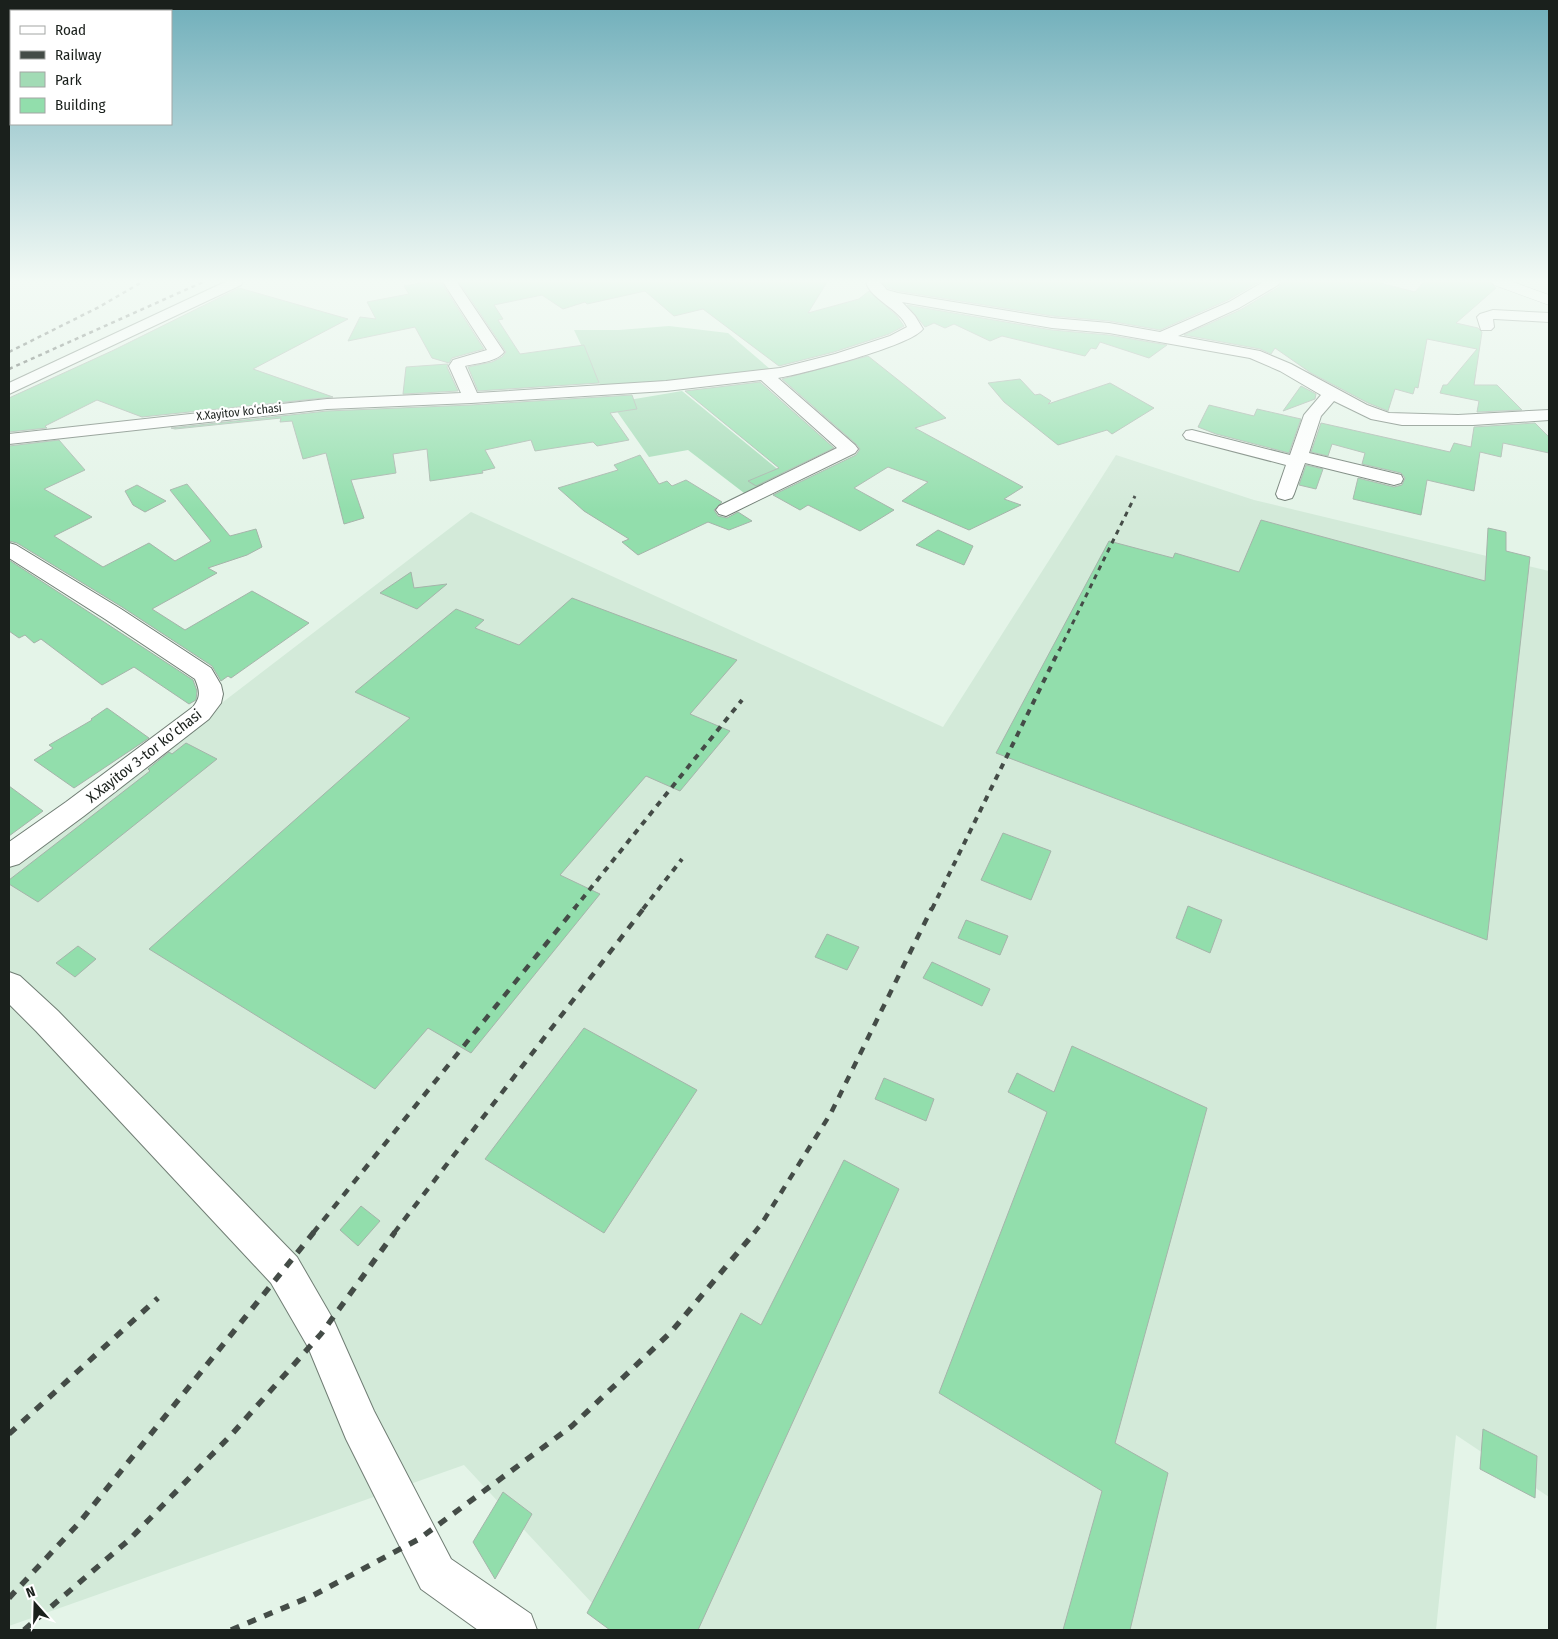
<svg xmlns="http://www.w3.org/2000/svg" width="1558" height="1639" font-family="'Fira Sans Condensed',sans-serif">
	<style>
		.built { fill: #d3ead9 }
		.green { fill: #a2dbb5 }
		.building { fill: #92deac; stroke: #a5b4aa }
		.lines { fill: none; stroke-linecap: round; stroke-linejoin: round }
		.street-casing { stroke: #707d74; stroke-width: 2 }
		.secondary-casing { stroke: #707d74; stroke-width: 1 }
		.street { fill: #fff; fill-rule: evenodd }
		.secondary { fill: #fff; fill-rule: evenodd }
		.rail-far4 { stroke: #444c47; stroke-width: 2.5; stroke-dasharray: 4 4; stroke-linecap: butt }
		.rail-far3 { stroke: #444c47; stroke-width: 3; stroke-dasharray: 5 5; stroke-linecap: butt }
		.rail-far2 { stroke: #444c47; stroke-width: 4; stroke-dasharray: 6 6; stroke-linecap: butt }
		.rail-far1 { stroke: #444c47; stroke-width: 4.5; stroke-dasharray: 8 8; stroke-linecap: butt }
		.rail { stroke: #444c47; stroke-width: 5.5; stroke-dasharray: 9 9; stroke-linecap: butt }
		.labels { text-anchor: middle; dominant-baseline: central; stroke-width: 4.5; stroke-linejoin: round; paint-order: stroke }
		.far-street-label { font-size: 12px; fill: #1a201c; stroke: #fff }
		.street-label { font-size: 15px; fill: #1a201c; stroke: #fff }
	</style>
	<rect width="100%" height="100%" fill="#e4f4e8"/>
	<polygon class="built" points="1116,455 1254,500 1549,571 1549,1497 1456,1435 1436,1630 617,1630 464,1465 9,1626 9,866 471,512 943,727"/>
	<g class="green">
		<polygon points="669,326 728,333 770,369 658,384 601,387 574,330 619,330"/>
		<polygon points="682,391 786,476 748,496 688,450 649,457 611,403"/>
	</g>
	<g class="building">
		<polygon points="425,282 441,282 484,349 452,358 449,363 432,358 415,327 348,341 360,317 376,319 367,302 409,294 404,286"/>
		<polygon points="459,282 827,282 808,313 859,299 869,291 897,316 904,326 889,334 834,352 779,366 703,309 674,316 645,291 587,304 585,302 563,309 542,295 494,305 503,319 498,320 520,354 584,345 599,383 478,391 468,367 492,362 502,357 506,352"/>
		<polygon points="882,282 1259,282 1228,300 1160,330 1109,321 1052,316 898,291 888,288"/>
		<polygon points="1282,282 1376,282 1415,292 1424,282 1490,282 1496,288 1456,323 1478,328 1482,332 1474,385 1497,385 1522,410 1477,412 1479,401 1440,393 1443,385 1447,385 1477,349 1427,339 1418,388 1415,387 1413,394 1395,389 1388,411 1368,403 1311,373 1275,348 1271,354 1260,349 1184,335 1240,310 1279,287"/>
		<polygon points="239,288 348,319 253,369 333,397 142,417 97,400 45,426 47,428 9,432 9,398 114,350"/>
		<polygon points="907,305 1052,330 1109,335 1167,345 1149,358 1100,342 1096,349 1091,348 1085,356 1002,336 990,341 954,324 945,328 934,323 925,327"/>
		<polygon points="868,356 946,418 915,428 1023,487 1004,499 1021,505 969,530 902,501 928,482 888,467 854,488 894,510 860,531 808,505 800,510 773,495 856,455 860,449 856,444 782,379"/>
		<polygon points="448,364 447,367 458,391 403,394 406,367"/>
		<polygon points="1020,379 1035,395 1040,394 1051,401 1048,404 1110,383 1154,408 1112,434 1107,430 1058,445 1004,402 988,383"/>
		<polygon points="760,382 834,448 756,486 748,481 779,468 685,391"/>
		<polygon points="1301,386 1316,394 1315,399 1283,411"/>
		<polygon points="632,395 637,409 610,413 629,440 597,446 593,442 535,451 531,440 485,450 495,468 482,471 483,473 430,481 427,449 393,454 396,473 351,480 364,518 344,524 326,453 303,459 292,421 280,422 281,418 175,429 171,428 327,411 471,405"/>
		<polygon points="1209,405 1254,416 1257,409 1301,419 1289,453 1216,434 1198,427"/>
		<polygon points="1321,423 1450,452 1454,443 1471,447 1474,427 1535,423 1549,437 1549,453 1503,443 1501,457 1480,452 1474,491 1427,480 1421,515 1353,499 1358,478 1394,487 1402,485 1405,478 1401,473 1362,464 1365,453 1332,444 1328,456 1311,452"/>
		<polygon points="59,440 85,470 44,489 92,517 54,536 103,567 149,543 175,561 211,541 170,490 187,484 230,536 256,529 262,547 247,555 208,568 217,573 152,609 185,630 252,591 309,623 231,678 228,676 221,681 212,666 122,607 17,543 9,541 9,446"/>
		<polygon points="640,455 659,484 667,481 672,486 686,480 722,502 714,510 718,516 727,518 738,512 752,521 729,530 708,522 638,555 622,542 629,539 584,511 558,488 618,470 614,465"/>
		<polygon points="1306,465 1323,469 1316,489 1299,485"/>
		<polygon points="137,485 166,501 145,512 133,505 125,491"/>
		<polygon points="1261,520 1485,581 1488,528 1506,532 1506,551 1530,557 1487,940 996,753 1109,541 1173,558 1175,553 1239,572"/>
		<polygon points="938,530 973,546 964,565 916,545"/>
		<polygon points="9,560 193,680 197,691 196,700 189,704 134,667 102,685 41,639 34,643 25,635 19,638 9,631"/>
		<polygon points="411,572 414,588 447,584 417,609 380,593"/>
		<polygon points="572,598 737,660 690,714 730,731 680,791 646,776 560,875 600,894 471,1053 428,1028 375,1089 149,949 410,718 355,692 456,609 484,620 475,628 519,645"/>
		<polygon points="107,708 149,738 74,788 34,760 53,748 49,745 92,720 91,719"/>
		<polygon points="186,743 217,759 38,902 9,884 9,880 150,771 148,769 169,752 172,754"/>
		<polygon points="9,786 43,811 9,836"/>
		<polygon points="1003,833 1051,851 1031,900 981,880"/>
		<polygon points="1188,906 1222,920 1210,953 1176,938"/>
		<polygon points="966,920 1008,936 1000,955 958,938"/>
		<polygon points="827,934 859,947 847,970 815,957"/>
		<polygon points="78,946 96,959 75,977 56,963"/>
		<polygon points="932,962 990,989 982,1006 923,978"/>
		<polygon points="584,1028 697,1090 604,1233 485,1159"/>
		<polygon points="1072,1046 1207,1108 1115,1443 1168,1473 1130,1630 1063,1630 1102,1491 939,1393 1047,1112 1008,1092 1017,1073 1054,1092"/>
		<polygon points="884,1078 934,1099 926,1121 875,1099"/>
		<polygon points="844,1160 899,1189 698,1630 610,1630 587,1613 741,1313 761,1325"/>
		<polygon points="361,1206 380,1221 358,1246 340,1230"/>
		<polygon points="1483,1429 1537,1456 1535,1498 1480,1469"/>
		<polygon points="503,1492 532,1514 495,1579 473,1542"/>
	</g>
	<g class="lines">
		<g class="street-casing">
			<g id="street">
				<polygon points="225,282 243,282 241,285 9,394 9,383"/>
				<path d="M443,282H457L504,352C497,362 477,363 465,366L477,393L666,381L780,368L835,354L890,336L907,327C900,309 870,299 866,282H880L887,290L898,293L1052,318L1109,323L1160,332L1229,302L1263,282H1280L1278,285L1239,308L1178,336L1260,351L1291,364L1367,405L1389,413L1458,415L1549,410V420L1473,425H1402L1371,419L1334,401L1321,416L1309,453L1401,475L1403,479L1401,483L1394,485L1305,463L1294,494L1292,498L1285,500L1278,498L1276,494L1286,465L1186,439L1183,435L1186,431L1192,430L1290,455L1304,415L1321,395L1280,371L1250,358L1109,333L1052,328L902,302L915,316L923,329C911,346 802,374 778,378L855,445L858,449L855,453L726,516L719,514L716,510L719,506L837,448L761,380L666,391L471,403L327,409L9,444V434L327,399L461,393L449,366L453,360L487,350Z"/>
				<polygon points="1493,310 1549,313 1549,322 1495,319 1493,319 1494,327 1491,330 1481,330 1477,317 1480,314"/>
				<path d="M9,543L16,545L121,609L211,668L221,685L223,694L221,703L209,719L84,816L19,864L9,867V842L66,802L193,707C201,697 200,691 195,679L105,619L9,558Z"/>
				<polygon points="9,972 20,976 58,1011 297,1257 334,1321 374,1411 451,1559 531,1614 537,1630 478,1630 421,1589 346,1439 308,1347 271,1283 36,1031 9,1004"/>
			</g>
		</g>
		<g class="secondary-casing">
			<polygon id="secondary" points="1492,282 1513,282 1549,295 1549,305 1494,285"/>
		</g>
		<use href="#street" class="street"/>
		<use href="#secondary" class="secondary"/>
		<g class="rail-far4">
			<polyline points="9,352 99,307 142,282"/>
			<polyline points="9,369 203,282"/>
		</g>
		<polyline class="rail-far3" points="1059,651 1135,496"/>
		<g class="rail-far2">
			<polyline points="574,909 742,700"/>
			<polyline points="643,909 682,859"/>
			<polyline points="932,909 1059,650"/>
		</g>
		<g class="rail-far1">
			<polyline points="313,1233 575,908"/>
			<polyline points="394,1233 644,908"/>
			<polyline points="754,1233 762,1223 831,1113 932,908"/>
		</g>
		<g class="rail">
			<polyline points="9,1434 158,1298"/>
			<polyline points="9,1598 79,1523 314,1232"/>
			<polyline points="24,1630 130,1539 232,1434 321,1334 395,1232"/>
			<polyline points="231,1630 312,1596 419,1539 572,1426 671,1332 755,1232"/>
		</g>
	</g>
	<linearGradient id="sky" x2="0" y2="1"><stop stop-color="#6faeba"/><stop offset="0.55" stop-color="#f3faf5"/><stop offset="1" stop-color="#f3faf5" stop-opacity="0"/></linearGradient>
	<rect width="1558" height="511" fill="url(#sky)"/>
	<g class="labels">
		<g class="far-street-label">
			<text transform="translate(239 412) rotate(-6)">X.Xayitov koʻchasi</text>
		</g>
		<g class="street-label">
			<text transform="translate(144 756) rotate(-38)">X.Xayitov 3-tor koʼchasi</text>
		</g>
	</g>
	<rect width="1558" height="1639" fill="none" stroke="#1a201c" stroke-width="20"/>
	<rect x="10" y="10" width="162" height="115" fill="#ffffff" stroke="#a3a6a4"/>
	<rect x="20" y="26" width="25" height="8" fill="#ffffff" stroke="#a3a6a4"/>
	<text x="55" y="35" font-size="15" fill="#1a201c">Road</text>
	<rect x="20" y="51" width="25" height="8" fill="#444c47" stroke="#a3a6a4"/>
	<text x="55" y="60" font-size="15" fill="#1a201c">Railway</text>
	<rect x="20" y="72" width="25" height="15" fill="#a2dbb5" stroke="#a3a6a4"/>
	<text x="55" y="85" font-size="15" fill="#1a201c">Park</text>
	<rect x="20" y="98" width="25" height="15" fill="#92deac" stroke="#a3a6a4"/>
	<text x="55" y="110" font-size="15" fill="#1a201c">Building</text>
	<g transform="translate(35 1604) rotate(340)" stroke="#ffffff" stroke-width="4" paint-order="stroke">
	<path d="M0-4L9 19L0 12L-9 19Z" fill="#1a201c"/>
	<text y="-8" font-size="14" font-weight="bold" text-anchor="middle" fill="#1a201c">N</text>
	</g>
</svg>
